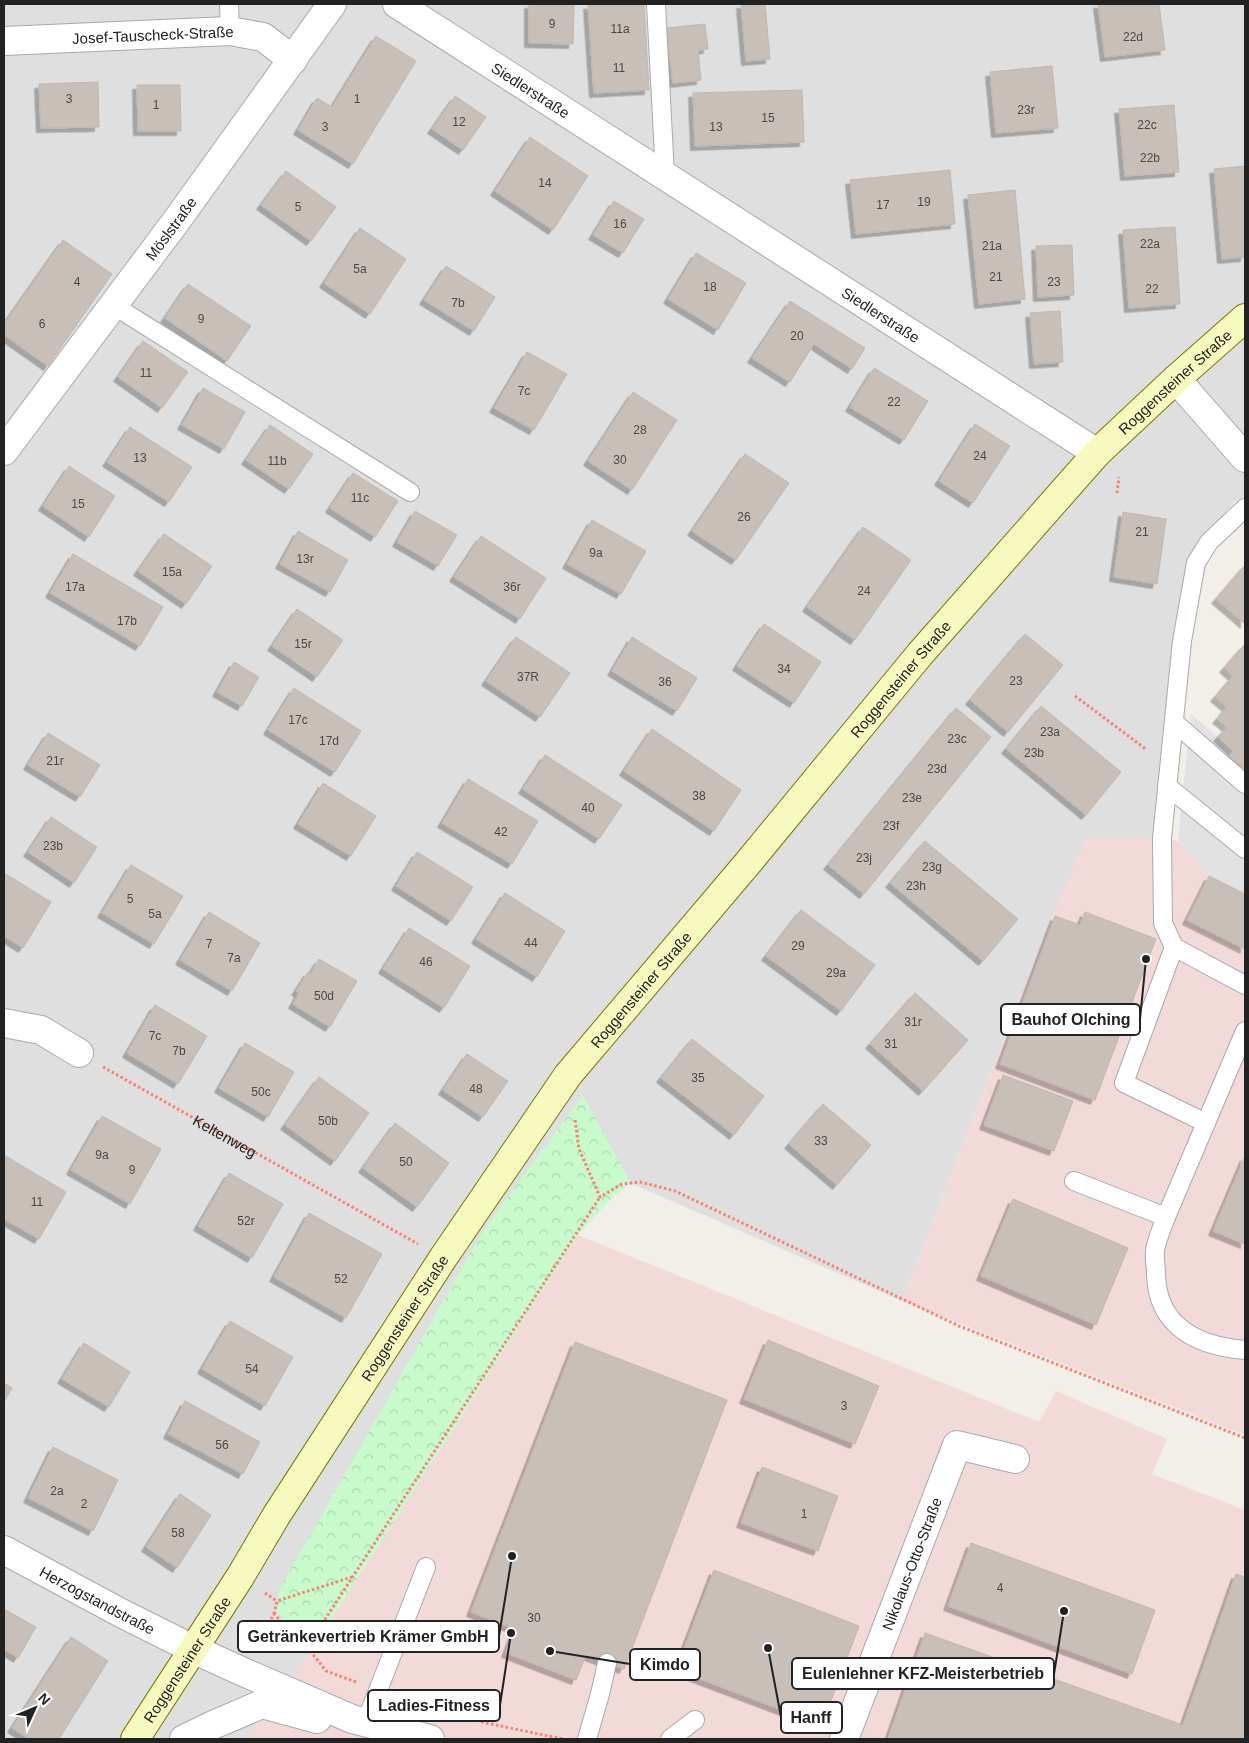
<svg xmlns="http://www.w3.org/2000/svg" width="1249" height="1743" font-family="Helvetica,sans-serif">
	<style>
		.residential { fill: #e0dfdf }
		.commercial { fill: #f2dad9 }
		.park { fill: url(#park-crowns) }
		.parking { fill: #e2e2e2 }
		.building { fill: #c7bfb8; stroke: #c4b6ab; filter: url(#shadow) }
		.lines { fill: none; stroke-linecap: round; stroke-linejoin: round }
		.service-casing { stroke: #a9a9a9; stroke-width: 20 }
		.minor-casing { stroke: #a9a9a9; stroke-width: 30 }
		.secondary-casing { stroke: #707d05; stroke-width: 30 }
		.path { stroke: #fa8072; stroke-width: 3; stroke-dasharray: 2.5 2.5; stroke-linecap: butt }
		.service { stroke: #fff; stroke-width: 18 }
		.minor { stroke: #fff; stroke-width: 28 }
		.secondary { stroke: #f7fabf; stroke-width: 28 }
		.labels { text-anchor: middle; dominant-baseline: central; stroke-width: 5; stroke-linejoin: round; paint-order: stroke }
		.number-label { font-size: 12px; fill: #4b4948 }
		.street-label { font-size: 15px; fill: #222; stroke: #fff }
		.leader { fill: none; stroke: #222; stroke-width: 2 }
		.callout-dot { fill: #222; stroke: #fff; stroke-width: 2 }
		.callout { fill: #fff; stroke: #222; stroke-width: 2 }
		.callout-label { font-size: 16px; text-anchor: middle; font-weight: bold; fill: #222 }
	</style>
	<defs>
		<pattern id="park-crowns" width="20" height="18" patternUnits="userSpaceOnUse" patternTransform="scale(1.25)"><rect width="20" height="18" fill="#c8facc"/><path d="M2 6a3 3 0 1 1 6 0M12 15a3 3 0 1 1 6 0" fill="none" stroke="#acd6af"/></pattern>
		<filter id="shadow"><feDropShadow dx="-4.5" dy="4.5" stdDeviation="0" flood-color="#0004"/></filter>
	</defs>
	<rect width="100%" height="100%" fill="#f2efe9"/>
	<polygon class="residential" points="4,4 1245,4 1245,510 1236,500 1204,538 1157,838 1053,914 902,1301 630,1183 607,1202 578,1235 312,1649 246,1739 4,1739"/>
	<g class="commercial">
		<polygon points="1087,838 1162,838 1178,841 1209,876 1245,894 1245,1435 902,1301 1053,914"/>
		<polygon points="578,1235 1039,1422 1056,1391 1167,1439 1152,1474 1245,1510 1245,1739 246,1739 312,1649"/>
	</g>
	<polygon class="park" points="583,1095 630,1182 608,1202 578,1235 312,1649 293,1631 277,1611 279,1590 484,1229"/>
	<polygon class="parking" points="1191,714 1233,751 1229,756 1245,770 1245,894 1209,876 1178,841"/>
	<g class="building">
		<polygon points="529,4 574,4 573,44 529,43"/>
		<polygon points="613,4 644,4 649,90 594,93 588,5"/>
		<polygon points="741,4 765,4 770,59 746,61"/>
		<polygon points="1098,4 1159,4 1165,50 1105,57"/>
		<polygon points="705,24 708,49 698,50 701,80 673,83 666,28"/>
		<polygon points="376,36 416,61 353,164 298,130 317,98 332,107"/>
		<polygon points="1052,66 1058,128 996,133 990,72"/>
		<polygon points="98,82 99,127 41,128 39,84"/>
		<polygon points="137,85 180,85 181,131 138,131"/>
		<polygon points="802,90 804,142 695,146 693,93"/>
		<polygon points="455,96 486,117 463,150 432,129"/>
		<polygon points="1174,105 1179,172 1125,176 1119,109"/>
		<polygon points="530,137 588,176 553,230 495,191"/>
		<polygon points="1245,166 1245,257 1222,259 1214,169"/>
		<polygon points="950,170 955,224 856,234 850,180"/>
		<polygon points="286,171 336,207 311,241 261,205"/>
		<polygon points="1015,190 1025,299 979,304 968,195"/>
		<polygon points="614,201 644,219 623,253 593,235"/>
		<polygon points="1175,227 1180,304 1129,308 1123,230"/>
		<polygon points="360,228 406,259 370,314 324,283"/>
		<polygon points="63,240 112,274 48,366 4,335 4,324"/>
		<polygon points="1072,245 1074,295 1038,297 1036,246"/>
		<polygon points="696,253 746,283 718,330 668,299"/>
		<polygon points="446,266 495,297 474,331 424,300"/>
		<polygon points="188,284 251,326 227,361 165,318"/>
		<polygon points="790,301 865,348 852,369 814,344 790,382 752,358"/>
		<polygon points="1060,311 1063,362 1034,364 1030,313"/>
		<polygon points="143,341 188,372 162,408 118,377"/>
		<polygon points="527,352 567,374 534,430 494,408"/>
		<polygon points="874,368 928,401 904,440 850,407"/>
		<polygon points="203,388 245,412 224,449 182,425"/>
		<polygon points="633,392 677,420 632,490 588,461"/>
		<polygon points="975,424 1010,446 973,503 939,481"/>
		<polygon points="270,425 313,454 289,489 246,460"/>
		<polygon points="130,427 192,467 169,502 107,462"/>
		<polygon points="745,454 789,483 736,560 692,531"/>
		<polygon points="69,466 115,496 89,537 43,506"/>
		<polygon points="353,473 398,501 375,537 330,508"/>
		<polygon points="415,511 457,535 438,566 397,542"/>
		<polygon points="1123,512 1166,519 1157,584 1114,577"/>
		<polygon points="592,520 646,551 621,594 567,564"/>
		<polygon points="863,527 911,560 855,640 807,607"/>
		<polygon points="298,531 348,560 330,592 280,564"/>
		<polygon points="164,534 212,566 186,604 138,571"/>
		<polygon points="481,536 546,578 520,619 454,577"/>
		<polygon points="73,554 163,607 140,646 50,593"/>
		<polygon points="1245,565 1245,624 1216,599"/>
		<polygon points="297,609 343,640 317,677 272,646"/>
		<polygon points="764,624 821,662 794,703 737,666"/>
		<polygon points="1025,634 1063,665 1008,732 970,700"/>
		<polygon points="516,637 570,673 540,717 486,681"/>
		<polygon points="632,637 697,678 677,711 612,671"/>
		<polygon points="1245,644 1245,770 1229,756 1233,751 1218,737 1227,727 1217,719 1227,707 1215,697 1233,676 1224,668"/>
		<polygon points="234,662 259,677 242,706 217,692"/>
		<polygon points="294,688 361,731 335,772 268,730"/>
		<polygon points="1041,706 1121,772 1086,815 1006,749"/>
		<polygon points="956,708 991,737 864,894 828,865"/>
		<polygon points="652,729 741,790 714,831 624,771"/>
		<polygon points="48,733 100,765 80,797 28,765"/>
		<polygon points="545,755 622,805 599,839 523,789"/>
		<polygon points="468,779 538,821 512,864 442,823"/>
		<polygon points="323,783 376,816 351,856 298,824"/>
		<polygon points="51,817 97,847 74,883 28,852"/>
		<polygon points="925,841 1018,919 983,961 890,883"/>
		<polygon points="417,852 473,887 451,921 396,886"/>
		<polygon points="131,865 183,896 154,944 102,913"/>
		<polygon points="4,873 51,902 23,948 4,936"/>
		<polygon points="1209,876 1245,894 1245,949 1187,920"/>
		<polygon points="505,893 565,931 537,977 476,939"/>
		<polygon points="801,910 875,965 841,1011 766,956"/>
		<polygon points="209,912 260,943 232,991 180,960"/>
		<polygon points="1085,912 1156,939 1095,1100 1000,1064 1055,916 1080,925"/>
		<polygon points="409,928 470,966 444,1008 383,969"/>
		<polygon points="319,959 357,981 330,1027 293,1004 299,993 296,991 308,972 311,973"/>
		<polygon points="915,993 968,1040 923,1091 870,1044"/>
		<polygon points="155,1005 207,1036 178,1084 127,1053"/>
		<polygon points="692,1039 764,1096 734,1135 661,1078"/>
		<polygon points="245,1043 294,1072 268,1117 219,1088"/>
		<polygon points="467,1054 508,1081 483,1117 443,1090"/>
		<polygon points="1003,1075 1073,1101 1054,1151 984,1125"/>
		<polygon points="319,1077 369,1113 335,1161 285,1125"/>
		<polygon points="823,1104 871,1145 837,1185 789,1144"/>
		<polygon points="102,1116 161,1149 130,1204 71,1170"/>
		<polygon points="395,1123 449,1163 417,1207 363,1168"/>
		<polygon points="4,1155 66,1192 39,1239 4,1219"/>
		<polygon points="1245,1156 1245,1244 1213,1231"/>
		<polygon points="229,1173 283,1204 252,1258 198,1226"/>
		<polygon points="1013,1199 1128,1248 1096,1325 981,1276"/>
		<polygon points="309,1213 382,1254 346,1318 274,1277"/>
		<polygon points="230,1321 293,1357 265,1406 202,1369"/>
		<polygon points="768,1340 879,1386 855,1444 744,1399"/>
		<polygon points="575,1342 727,1400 624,1669 586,1655 576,1680 506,1653 515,1629 471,1612"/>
		<polygon points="84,1343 130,1372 109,1407 62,1379"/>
		<polygon points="4,1383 12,1388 4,1402"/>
		<polygon points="185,1401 260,1442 243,1474 168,1434"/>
		<polygon points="53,1447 118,1480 93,1531 28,1498"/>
		<polygon points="762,1467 838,1496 818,1551 741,1523"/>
		<polygon points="180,1494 211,1515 177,1568 146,1547"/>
		<polygon points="971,1543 1155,1610 1132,1674 948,1606"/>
		<polygon points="714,1570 859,1626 822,1725 676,1670"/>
		<polygon points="1236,1574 1245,1577 1245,1739 888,1739 925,1633 1183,1725"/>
		<polygon points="4,1609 36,1627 18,1658 4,1649"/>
		<polygon points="71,1637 108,1661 59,1739 29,1739 12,1728"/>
	</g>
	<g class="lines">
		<g class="service-casing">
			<g id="service">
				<polyline points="229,4 230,31"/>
				<polyline points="656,4 665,175"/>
				<polyline points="113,305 410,492"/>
				<polyline points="1245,508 1209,542 1196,563 1182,641 1162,838 1163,923 1174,947 1245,985"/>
				<polyline points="1174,722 1245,784"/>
				<polyline points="1167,786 1245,849"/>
				<polyline points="1174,947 1124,1083 1206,1123"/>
				<polyline points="1074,1181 1166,1217 1245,1031"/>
				<path d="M1166,1217C1162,1228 1157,1239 1155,1250C1154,1258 1156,1266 1156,1274C1157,1327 1198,1346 1245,1350"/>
				<polyline points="401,1627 421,1635"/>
				<polyline points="365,1724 426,1567"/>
				<polyline points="587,1739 600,1694 607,1663"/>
				<polyline points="670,1739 695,1720"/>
			</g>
		</g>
		<g class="minor-casing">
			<g id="minor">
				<path id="s2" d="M397,4L1097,453"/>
				<path id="s3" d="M4,41L230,31L263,37L293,60"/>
				<polyline points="1176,379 1245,458"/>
				<path id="s4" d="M4,451L177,220L332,4"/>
				<polyline points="4,1023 41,1030 79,1053"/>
				<path id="s5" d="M4,1550L121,1613L193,1649L241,1671L352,1719L430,1739"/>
				<polyline points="184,1739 213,1725 262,1704 317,1719"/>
				<path id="s6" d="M844,1739L957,1445L1015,1459"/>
			</g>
		</g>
		<g class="secondary-casing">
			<g id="secondary">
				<path id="s7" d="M135,1739L240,1577L276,1516L443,1258L568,1075L747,864L920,654L1097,453L1176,379L1245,318"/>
			</g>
		</g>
		<g class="path">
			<polyline points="1117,493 1119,477"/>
			<polyline points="1075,696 1147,750"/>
			<path id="s1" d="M103,1067L418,1244"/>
			<polyline points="575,1120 579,1149 600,1197 622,1184 640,1182 675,1191 959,1326 1245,1438"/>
			<polyline points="265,1593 277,1601"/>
			<polyline points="274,1614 277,1601 352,1577"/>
			<polyline points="256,1645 274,1614 307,1647 600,1197"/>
			<polyline points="307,1647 326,1671 356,1682"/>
			<polyline points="402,1697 420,1703"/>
			<polyline points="443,1710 486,1723 563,1739"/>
		</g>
		<use href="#service" class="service"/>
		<use href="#minor" class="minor"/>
		<use href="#secondary" class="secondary"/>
	</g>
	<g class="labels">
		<g class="number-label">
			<text x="552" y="24">9</text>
			<text x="620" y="29">11a</text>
			<text x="1133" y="37">22d</text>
			<text x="619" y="68">11</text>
			<text x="69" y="99">3</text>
			<text x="357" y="99">1</text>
			<text x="156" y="105">1</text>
			<text x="1026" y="110">23r</text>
			<text x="768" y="118">15</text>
			<text x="459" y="122">12</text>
			<text x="1147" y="125">22c</text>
			<text x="325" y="127">3</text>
			<text x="716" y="127">13</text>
			<text x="1150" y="158">22b</text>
			<text x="545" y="183">14</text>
			<text x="924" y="202">19</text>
			<text x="883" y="205">17</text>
			<text x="298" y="207">5</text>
			<text x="620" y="224">16</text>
			<text x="1150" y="244">22a</text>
			<text x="992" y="246">21a</text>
			<text x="360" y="269">5a</text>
			<text x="996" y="277">21</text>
			<text x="77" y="282">4</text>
			<text x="1054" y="282">23</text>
			<text x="710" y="287">18</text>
			<text x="1152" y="289">22</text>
			<text x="458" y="303">7b</text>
			<text x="201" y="319">9</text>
			<text x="42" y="324">6</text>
			<text x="797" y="336">20</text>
			<text x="146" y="373">11</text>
			<text x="524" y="391">7c</text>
			<text x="894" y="402">22</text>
			<text x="640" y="430">28</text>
			<text x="980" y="456">24</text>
			<text x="140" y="458">13</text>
			<text x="620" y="460">30</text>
			<text x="277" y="461">11b</text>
			<text x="360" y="498">11c</text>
			<text x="78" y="504">15</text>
			<text x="744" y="517">26</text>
			<text x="1142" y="532">21</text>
			<text x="596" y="553">9a</text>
			<text x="305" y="559">13r</text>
			<text x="172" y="572">15a</text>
			<text x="75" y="587">17a</text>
			<text x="512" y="587">36r</text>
			<text x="864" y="591">24</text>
			<text x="127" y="621">17b</text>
			<text x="303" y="644">15r</text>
			<text x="784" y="669">34</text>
			<text x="528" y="677">37R</text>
			<text x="1016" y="681">23</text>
			<text x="665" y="682">36</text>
			<text x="298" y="720">17c</text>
			<text x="1050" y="732">23a</text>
			<text x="957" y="739">23c</text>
			<text x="329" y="741">17d</text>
			<text x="1034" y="753">23b</text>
			<text x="55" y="761">21r</text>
			<text x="937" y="769">23d</text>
			<text x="699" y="796">38</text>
			<text x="912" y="798">23e</text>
			<text x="588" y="808">40</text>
			<text x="891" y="826">23f</text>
			<text x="501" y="832">42</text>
			<text x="53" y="846">23b</text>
			<text x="864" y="858">23j</text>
			<text x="932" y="867">23g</text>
			<text x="916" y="886">23h</text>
			<text x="130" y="899">5</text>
			<text x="155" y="914">5a</text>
			<text x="531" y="943">44</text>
			<text x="209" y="944">7</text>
			<text x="798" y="946">29</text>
			<text x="234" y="958">7a</text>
			<text x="426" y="962">46</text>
			<text x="836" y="973">29a</text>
			<text x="324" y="996">50d</text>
			<text x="913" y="1022">31r</text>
			<text x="155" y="1036">7c</text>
			<text x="891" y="1044">31</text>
			<text x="179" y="1051">7b</text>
			<text x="698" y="1078">35</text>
			<text x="476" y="1089">48</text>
			<text x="261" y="1092">50c</text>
			<text x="328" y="1121">50b</text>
			<text x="821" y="1141">33</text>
			<text x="102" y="1155">9a</text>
			<text x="406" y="1162">50</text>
			<text x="132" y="1170">9</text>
			<text x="37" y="1202">11</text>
			<text x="246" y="1221">52r</text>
			<text x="341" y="1279">52</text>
			<text x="252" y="1369">54</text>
			<text x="844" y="1406">3</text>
			<text x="222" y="1445">56</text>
			<text x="57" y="1491">2a</text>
			<text x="84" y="1504">2</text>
			<text x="804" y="1514">1</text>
			<text x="178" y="1533">58</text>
			<text x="1000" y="1588">4</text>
			<text x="534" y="1618">30</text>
		</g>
		<g class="street-label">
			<text stroke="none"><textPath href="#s3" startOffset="149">Josef-Tauscheck-Straße</textPath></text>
			<text stroke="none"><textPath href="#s2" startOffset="159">Siedlerstraße</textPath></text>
			<text stroke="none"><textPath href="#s4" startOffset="278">Möslstraße</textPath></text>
			<text stroke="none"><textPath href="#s2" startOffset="575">Siedlerstraße</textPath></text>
			<text stroke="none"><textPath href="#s7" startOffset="1715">Roggensteiner Straße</textPath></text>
			<text stroke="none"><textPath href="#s7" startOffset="1310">Roggensteiner Straße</textPath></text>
			<text stroke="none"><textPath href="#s7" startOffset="905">Roggensteiner Straße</textPath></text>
			<text stroke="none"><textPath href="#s1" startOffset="140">Keltenweg</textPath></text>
			<text stroke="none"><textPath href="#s7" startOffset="500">Roggensteiner Straße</textPath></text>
			<text stroke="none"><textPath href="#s6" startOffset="188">Nikolaus-Otto-Straße</textPath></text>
			<text stroke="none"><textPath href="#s5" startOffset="106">Herzogstandstraße</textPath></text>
			<text stroke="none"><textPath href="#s7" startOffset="95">Roggensteiner Straße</textPath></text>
		</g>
	</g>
	<path class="leader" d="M1146 959L1140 1019M512 1556L499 1636M550 1651L630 1664M1064 1611L1054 1674M511 1633L500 1705M768 1648L781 1717"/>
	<g class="callout-dot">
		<circle cx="1146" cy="959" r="5"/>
		<circle cx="512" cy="1556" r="5"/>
		<circle cx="550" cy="1651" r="5"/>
		<circle cx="1064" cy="1611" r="5"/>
		<circle cx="511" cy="1633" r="5"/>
		<circle cx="768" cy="1648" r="5"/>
	</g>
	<g class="callout">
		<rect x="1001" y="1004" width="139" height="31" rx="5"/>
		<rect x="238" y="1621" width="261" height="31" rx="5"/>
		<rect x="630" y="1649" width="70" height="31" rx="5"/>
		<rect x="792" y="1658" width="262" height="31" rx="5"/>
		<rect x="368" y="1690" width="132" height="31" rx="5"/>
		<rect x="781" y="1702" width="61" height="31" rx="5"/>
	</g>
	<g class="callout-label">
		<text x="1071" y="1025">Bauhof Olching</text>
		<text x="368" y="1642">Getränkevertrieb Krämer GmbH</text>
		<text x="665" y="1670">Kimdo</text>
		<text x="923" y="1679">Eulenlehner KFZ-Meisterbetrieb</text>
		<text x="434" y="1711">Ladies-Fitness</text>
		<text x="811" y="1723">Hanff</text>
	</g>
	<rect width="1249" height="1743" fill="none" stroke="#222222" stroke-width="10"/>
	<g transform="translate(35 1708) rotate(46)" stroke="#ffffff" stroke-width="4" paint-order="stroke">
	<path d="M0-4L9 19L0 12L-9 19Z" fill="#222222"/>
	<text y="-8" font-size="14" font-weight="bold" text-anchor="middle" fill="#222222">N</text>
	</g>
</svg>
